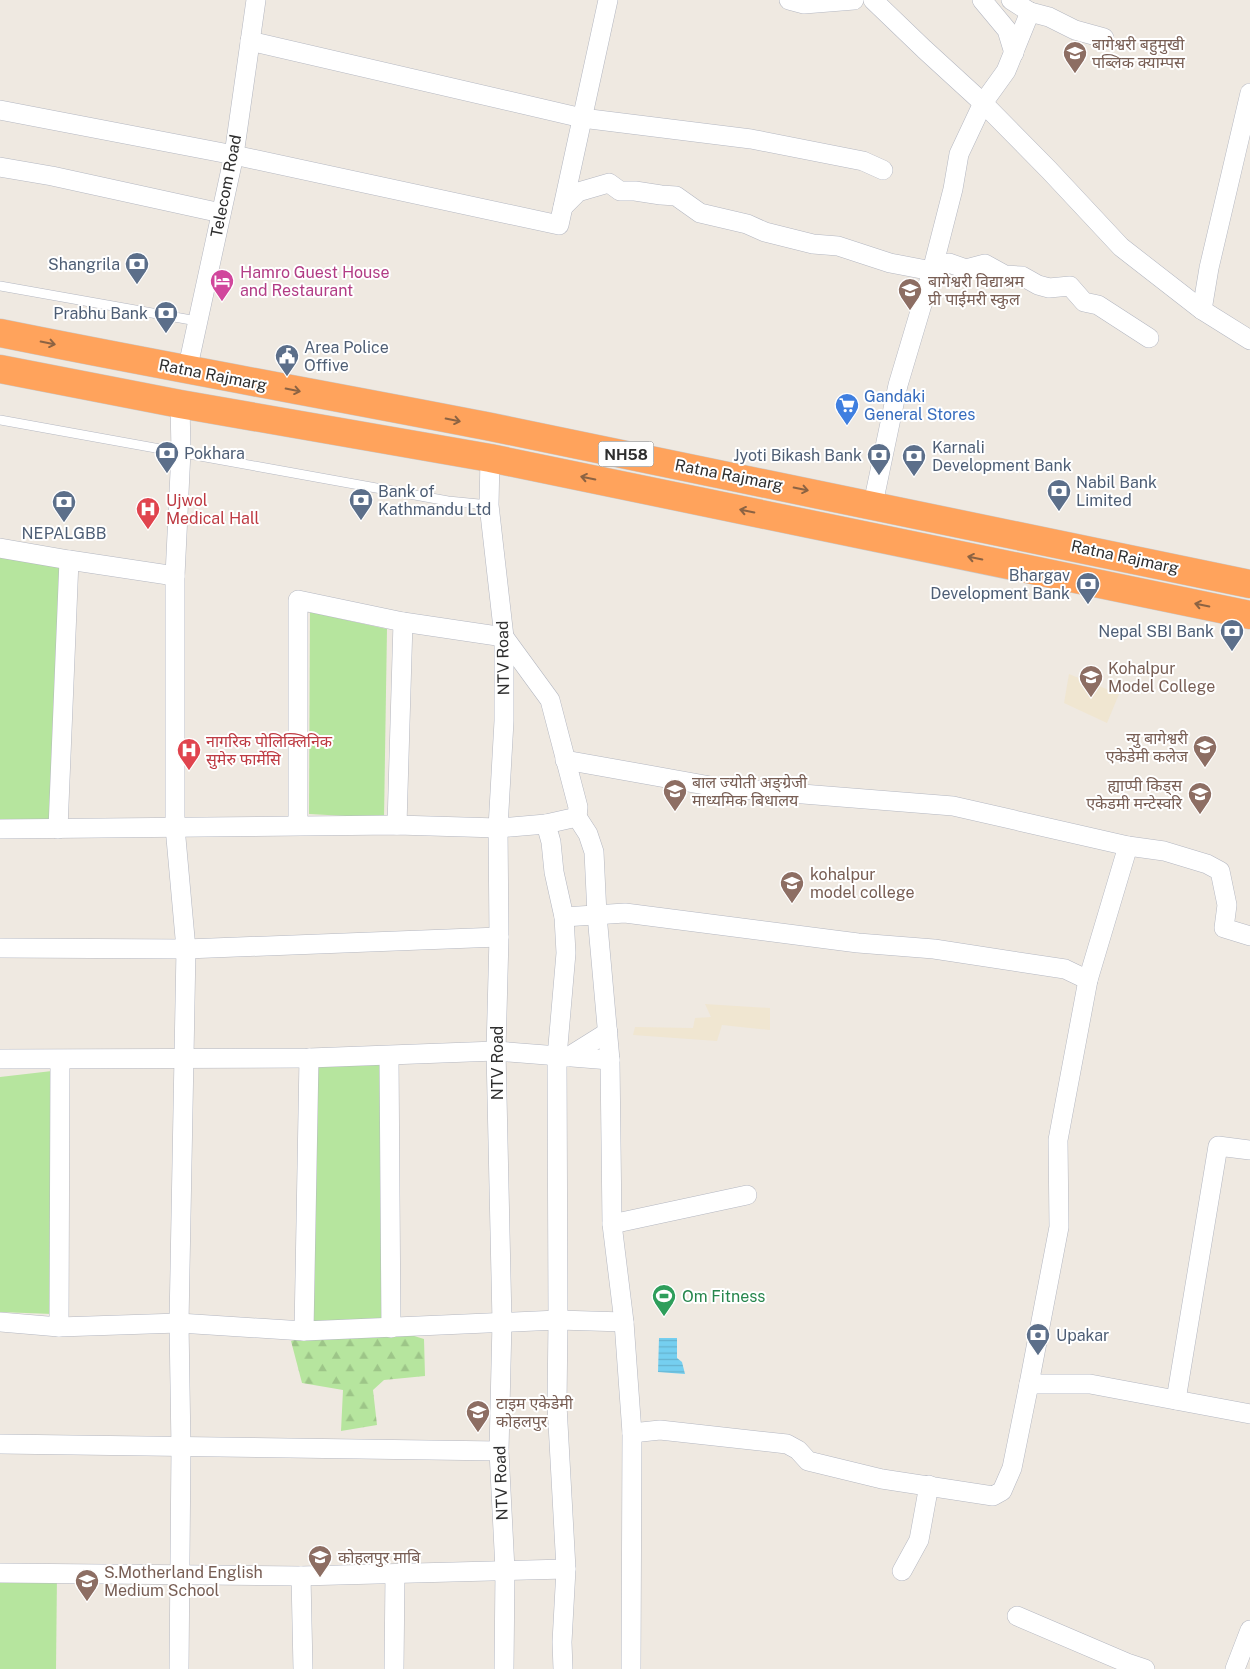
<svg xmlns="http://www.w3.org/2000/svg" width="1250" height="1669" font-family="'Public Sans','Noto Sans Devanagari',sans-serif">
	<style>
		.education { fill: #f0e6d1 }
		.forest { fill: url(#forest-firs) }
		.park { fill: #b6e59e }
		.water { fill: url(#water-rules) }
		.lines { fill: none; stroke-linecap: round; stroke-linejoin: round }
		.lane-casing { stroke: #b4b7c1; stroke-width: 10 }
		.street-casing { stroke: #b4b7c1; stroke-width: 20 }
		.highway-casing { stroke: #c9c9c9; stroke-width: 29 }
		.lane { stroke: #fff; stroke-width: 9 }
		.street { stroke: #fff; stroke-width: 19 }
		.highway { stroke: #ffa35c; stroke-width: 28 }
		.oneway { stroke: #8c6343 }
		.labels { text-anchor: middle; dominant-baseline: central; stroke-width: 4; stroke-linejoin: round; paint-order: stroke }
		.shield { fill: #fff; stroke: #6d6d6d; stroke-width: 1 }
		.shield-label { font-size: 15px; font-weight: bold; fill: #2e2e2e }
		.education-label { font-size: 16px; fill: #785e54; stroke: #fff; text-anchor: start }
		.street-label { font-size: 16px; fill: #2e2e2e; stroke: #fff }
		.service-label { font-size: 16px; fill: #4e5e75; stroke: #fff; text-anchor: start }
		.hotel-label { font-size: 16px; fill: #b23c85; stroke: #fff; text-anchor: start }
		.shop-label { font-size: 16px; fill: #366cbe; stroke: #fff; text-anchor: start }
		.health-label { font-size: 16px; fill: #be3a42; stroke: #fff; text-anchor: start }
		.leisure-label { font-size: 16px; fill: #27864d; stroke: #fff; text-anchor: start }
	</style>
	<defs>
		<pattern id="forest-firs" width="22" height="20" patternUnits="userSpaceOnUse" patternTransform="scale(1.25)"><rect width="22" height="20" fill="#b6e59e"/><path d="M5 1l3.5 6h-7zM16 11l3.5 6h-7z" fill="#9dc588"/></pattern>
		<pattern id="water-rules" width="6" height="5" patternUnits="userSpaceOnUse" patternTransform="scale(1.25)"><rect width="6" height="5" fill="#75cff0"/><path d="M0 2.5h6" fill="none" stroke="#66b2ce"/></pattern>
	</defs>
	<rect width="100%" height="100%" fill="#efe9e1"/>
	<g class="education">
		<polygon points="1069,674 1119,694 1107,723 1064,703"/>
		<polygon points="705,1004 770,1008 770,1030 722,1025 717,1041 633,1035 635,1027 693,1028 695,1018 711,1017"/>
	</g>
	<polygon class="forest" points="401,1332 424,1339 425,1376 384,1380 373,1390 377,1425 341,1431 343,1390 302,1383 291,1341 319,1333"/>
	<g class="park">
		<polygon points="0,548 69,560 58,829 0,829"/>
		<polygon points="310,612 387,629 384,818 309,814"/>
		<polygon points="384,1059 390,1322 307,1326 313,1061"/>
		<polygon points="52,1071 52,1314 0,1312 0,1077"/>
		<polygon points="57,1574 56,1669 0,1669 0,1575"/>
	</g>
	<polygon class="water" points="659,1338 677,1338 677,1358 682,1362 685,1374 658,1372"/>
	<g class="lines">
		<g class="lane-casing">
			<g id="lane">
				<polyline points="0,286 197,321"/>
				<polyline points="0,420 448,501 489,505"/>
			</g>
		</g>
		<g class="street-casing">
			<g id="street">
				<polyline points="789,0 804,4 854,0"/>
				<polyline points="873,0 924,49 983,103 1049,170 1121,247 1202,310 1250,340"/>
				<polyline points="982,0 1007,30 1014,53"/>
				<polyline points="1011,0 1030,12"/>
				<polyline points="250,41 582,118 751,139 863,161 883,170"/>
				<polyline points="0,110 234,155 559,225 608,0"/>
				<polyline points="0,167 52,176 221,213"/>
				<polyline points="563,207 578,192 609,183 620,191 635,191 661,195 676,196 700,213 747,224 765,232 813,244 838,246 890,263 932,271 949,263 966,269 985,264 1005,275 1022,276 1038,285 1049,288 1070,286 1084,302 1098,305 1149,338"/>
				<polyline points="1202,310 1209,268 1250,93"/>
				<polyline points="187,371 234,155 256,0"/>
				<polyline points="490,458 489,505 504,637 504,721 498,828 499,937 496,1051 502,1322 499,1451 505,1570 504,1669"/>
				<polyline points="873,504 898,385 932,271 953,189 959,154 983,103 1006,71 1030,12 1049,17 1075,30 1104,38"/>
				<polyline points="0,548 69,560 175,576"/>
				<polyline points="565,760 716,787 953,806 1128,846 1164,851 1207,864 1220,871 1227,905 1224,928 1250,936"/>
				<polyline points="577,817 588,834 594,852 597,915 610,1060 612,1224 624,1322 632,1433 631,1669"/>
				<polyline points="298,825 298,600 403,622 504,637 550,700 578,807 577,817 546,824 551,842 554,872 564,917 566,953 557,1057 558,1320 557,1405 566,1569 562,1642 563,1669"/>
				<polyline points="397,825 403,622"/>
				<polyline points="0,829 397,825 498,828 546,824"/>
				<polyline points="58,829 69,560"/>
				<polyline points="1128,846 1088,980 1058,1140 1059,1227 1029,1384 1090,1384 1250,1414"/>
				<polyline points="564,917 625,913 858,943 934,949 1065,969 1088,980"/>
				<polyline points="0,948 186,949 499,937"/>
				<polyline points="389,1056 391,1328"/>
				<polyline points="568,1057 608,1032"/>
				<polyline points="0,1059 309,1058 496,1051 610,1060"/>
				<polyline points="612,1224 747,1195"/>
				<polyline points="0,1322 59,1327 179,1323 304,1331 558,1320 624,1322"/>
				<polyline points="59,1327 60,1060"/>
				<polyline points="304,1331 309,1058"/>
				<polyline points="1176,1400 1218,1146 1250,1150"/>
				<polyline points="632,1433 660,1430 787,1444 798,1450 808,1461 882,1479 993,1496 1002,1491 1012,1468 1029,1384"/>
				<polyline points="0,1444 499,1451"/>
				<polyline points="902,1571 919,1540 929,1485"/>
				<polyline points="0,1573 301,1576 566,1569"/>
				<polyline points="301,1576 303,1669"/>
				<polyline points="1017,1616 1127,1663 1145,1669"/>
				<polyline points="179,1669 181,1448 179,1323 186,949 175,827 175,576 181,451 180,404"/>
				<polyline points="394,1669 395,1574"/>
				<polyline points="1235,1669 1250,1630"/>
			</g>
		</g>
		<g class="highway-casing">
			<g id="highway">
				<path d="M0,333C163,366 327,395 491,427C744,477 997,530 1250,584"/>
				<polyline points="0,369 180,404 490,458 1250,615"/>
			</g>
		</g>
		<use href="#lane" class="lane"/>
		<use href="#street" class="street"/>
		<use href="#highway" class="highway"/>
	</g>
	<defs><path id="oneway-shaft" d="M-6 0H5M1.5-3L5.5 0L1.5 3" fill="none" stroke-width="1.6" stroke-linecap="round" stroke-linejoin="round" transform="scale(1.25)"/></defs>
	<g class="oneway">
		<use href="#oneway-shaft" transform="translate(48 343) rotate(11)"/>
		<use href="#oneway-shaft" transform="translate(293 390) rotate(11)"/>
		<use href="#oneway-shaft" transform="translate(453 420) rotate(11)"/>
		<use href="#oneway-shaft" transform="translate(588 478) rotate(-168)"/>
		<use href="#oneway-shaft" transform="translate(801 489) rotate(11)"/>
		<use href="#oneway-shaft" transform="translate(747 511) rotate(-168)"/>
		<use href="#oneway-shaft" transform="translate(975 558) rotate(-168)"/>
		<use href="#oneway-shaft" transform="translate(1202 605) rotate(-168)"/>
	</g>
	<defs>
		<g id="school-pin" transform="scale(1.25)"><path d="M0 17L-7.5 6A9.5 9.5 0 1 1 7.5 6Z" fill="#8d6e63" stroke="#fff"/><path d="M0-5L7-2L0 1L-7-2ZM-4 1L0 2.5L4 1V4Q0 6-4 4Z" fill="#fff"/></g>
		<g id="bank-pin" transform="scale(1.25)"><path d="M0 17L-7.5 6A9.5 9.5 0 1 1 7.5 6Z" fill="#5c6f8a" stroke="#fff"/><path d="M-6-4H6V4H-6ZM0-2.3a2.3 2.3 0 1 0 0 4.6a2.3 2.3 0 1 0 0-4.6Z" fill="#fff"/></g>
		<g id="hotel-pin" transform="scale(1.25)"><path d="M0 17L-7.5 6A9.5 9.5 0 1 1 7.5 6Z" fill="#d1479c" stroke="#fff"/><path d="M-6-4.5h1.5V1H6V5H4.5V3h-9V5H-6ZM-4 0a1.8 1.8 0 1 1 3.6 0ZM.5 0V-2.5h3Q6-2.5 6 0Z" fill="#fff"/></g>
		<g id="civic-pin" transform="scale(1.25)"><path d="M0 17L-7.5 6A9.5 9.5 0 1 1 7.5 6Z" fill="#5c6f8a" stroke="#fff"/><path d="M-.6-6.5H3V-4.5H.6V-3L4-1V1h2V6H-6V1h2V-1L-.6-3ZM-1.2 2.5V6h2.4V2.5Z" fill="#fff"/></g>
		<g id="supermarket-pin" transform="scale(1.25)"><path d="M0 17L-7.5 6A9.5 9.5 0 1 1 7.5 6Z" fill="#3f7fe0" stroke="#fff"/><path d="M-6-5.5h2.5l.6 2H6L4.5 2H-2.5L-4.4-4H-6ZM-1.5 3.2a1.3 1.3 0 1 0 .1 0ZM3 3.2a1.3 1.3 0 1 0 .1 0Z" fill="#fff"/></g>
		<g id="hospital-pin" transform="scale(1.25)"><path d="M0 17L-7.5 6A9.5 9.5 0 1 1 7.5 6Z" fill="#e0444e" stroke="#fff"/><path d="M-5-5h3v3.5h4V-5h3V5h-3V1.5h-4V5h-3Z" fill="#fff"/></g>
		<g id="university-pin" transform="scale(1.25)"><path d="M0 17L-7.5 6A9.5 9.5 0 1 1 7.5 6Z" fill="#8d6e63" stroke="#fff"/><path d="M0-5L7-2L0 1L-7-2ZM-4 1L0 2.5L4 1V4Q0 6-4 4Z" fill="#fff"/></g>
		<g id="stadium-pin" transform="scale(1.25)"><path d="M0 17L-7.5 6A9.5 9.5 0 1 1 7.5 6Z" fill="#2e9e5b" stroke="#fff"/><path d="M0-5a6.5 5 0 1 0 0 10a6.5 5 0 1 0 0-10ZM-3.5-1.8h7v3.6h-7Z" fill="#fff"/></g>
	</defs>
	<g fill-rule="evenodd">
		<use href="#school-pin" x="1075" y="53"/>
		<use href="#bank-pin" x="137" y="264"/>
		<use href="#hotel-pin" x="222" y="281"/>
		<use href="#school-pin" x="910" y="290"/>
		<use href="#bank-pin" x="166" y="313"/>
		<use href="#civic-pin" x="287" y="356"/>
		<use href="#supermarket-pin" x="847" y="405"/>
		<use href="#bank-pin" x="167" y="453"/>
		<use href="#bank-pin" x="879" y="455"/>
		<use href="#bank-pin" x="914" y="456"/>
		<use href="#bank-pin" x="1059" y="491"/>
		<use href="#bank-pin" x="361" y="500"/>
		<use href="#bank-pin" x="64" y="502"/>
		<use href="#hospital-pin" x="148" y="509"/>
		<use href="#bank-pin" x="1088" y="584"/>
		<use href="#bank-pin" x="1232" y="631"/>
		<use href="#university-pin" x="1091" y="677"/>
		<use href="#school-pin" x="1205" y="747"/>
		<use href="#hospital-pin" x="189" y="750"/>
		<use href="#school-pin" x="675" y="791"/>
		<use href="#school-pin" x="1200" y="794"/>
		<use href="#school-pin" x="792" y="883"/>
		<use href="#stadium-pin" x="664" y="1296"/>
		<use href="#bank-pin" x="1038" y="1335"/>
		<use href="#school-pin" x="478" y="1412"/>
		<use href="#school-pin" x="320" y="1557"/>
		<use href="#school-pin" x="87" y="1581"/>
	</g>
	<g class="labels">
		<rect class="shield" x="598.5" y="441.5" width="55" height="25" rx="4"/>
		<g class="shield-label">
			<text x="626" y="454">NH58</text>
		</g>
		<g class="education-label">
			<text x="1092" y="44">बागेश्वरी बहुमुखी<tspan x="1092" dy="18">पब्लिक क्याम्पस</tspan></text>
			<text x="928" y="281">बागेश्वरी विद्याश्रम<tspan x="928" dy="18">प्री पाईमरी स्कुल</tspan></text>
			<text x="1108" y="668">Kohalpur<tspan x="1108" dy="18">Model College</tspan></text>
			<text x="1188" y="738" text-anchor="end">न्यु बागेश्वरी<tspan x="1188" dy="18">एकेडेमी कलेज</tspan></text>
			<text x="692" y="782">बाल ज्योती अङ्ग्रेजी<tspan x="692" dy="18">माध्यमिक बिधालय</tspan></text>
			<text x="1182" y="785" text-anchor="end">ह्याप्पी किड्स<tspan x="1182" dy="18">एकेडमी मन्टेस्वरि</tspan></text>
			<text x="810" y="874">kohalpur<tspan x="810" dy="18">model college</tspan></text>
			<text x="496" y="1403">टाइम एकेडेमी<tspan x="496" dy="18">कोहलपुर</tspan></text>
			<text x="338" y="1557">कोहलपुर माबि</text>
			<text x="104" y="1572">S.Motherland English<tspan x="104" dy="18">Medium School</tspan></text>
		</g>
		<g class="street-label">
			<text transform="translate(226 186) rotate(-79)">Telecom Road</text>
			<text transform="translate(213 375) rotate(11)">Ratna Rajmarg</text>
			<text transform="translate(729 475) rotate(11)">Ratna Rajmarg</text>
			<text transform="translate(1125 557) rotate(12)">Ratna Rajmarg</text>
			<text transform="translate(503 658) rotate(-91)">NTV Road</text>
			<text transform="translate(497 1063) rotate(-90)">NTV Road</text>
			<text transform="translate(501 1483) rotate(-92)">NTV Road</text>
		</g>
		<g class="service-label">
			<text x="120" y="264" text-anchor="end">Shangrila</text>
			<text x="148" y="313" text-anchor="end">Prabhu Bank</text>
			<text x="304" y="347">Area Police<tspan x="304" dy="18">Offive</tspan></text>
			<text x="932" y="447">Karnali<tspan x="932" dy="18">Development Bank</tspan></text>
			<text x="184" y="453">Pokhara</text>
			<text x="862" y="455" text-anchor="end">Jyoti Bikash Bank</text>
			<text x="1076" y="482">Nabil Bank<tspan x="1076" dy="18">Limited</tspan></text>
			<text x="378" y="491">Bank of<tspan x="378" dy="18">Kathmandu Ltd</tspan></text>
			<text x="64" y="533" text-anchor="middle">NEPALGBB</text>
			<text x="1070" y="575" text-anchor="end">Bhargav<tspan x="1070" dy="18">Development Bank</tspan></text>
			<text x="1214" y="631" text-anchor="end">Nepal SBI Bank</text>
			<text x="1056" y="1335">Upakar</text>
		</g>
		<g class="hotel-label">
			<text x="240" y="272">Hamro Guest House<tspan x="240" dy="18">and Restaurant</tspan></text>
		</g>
		<g class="shop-label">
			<text x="864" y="396">Gandaki<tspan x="864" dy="18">General Stores</tspan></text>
		</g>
		<g class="health-label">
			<text x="166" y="500">Ujwol<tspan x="166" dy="18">Medical Hall</tspan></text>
			<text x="206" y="741">नागरिक पोलिक्लिनिक<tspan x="206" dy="18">सुमेरु फार्मेसि</tspan></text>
		</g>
		<g class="leisure-label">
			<text x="682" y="1296">Om Fitness</text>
		</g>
	</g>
</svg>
